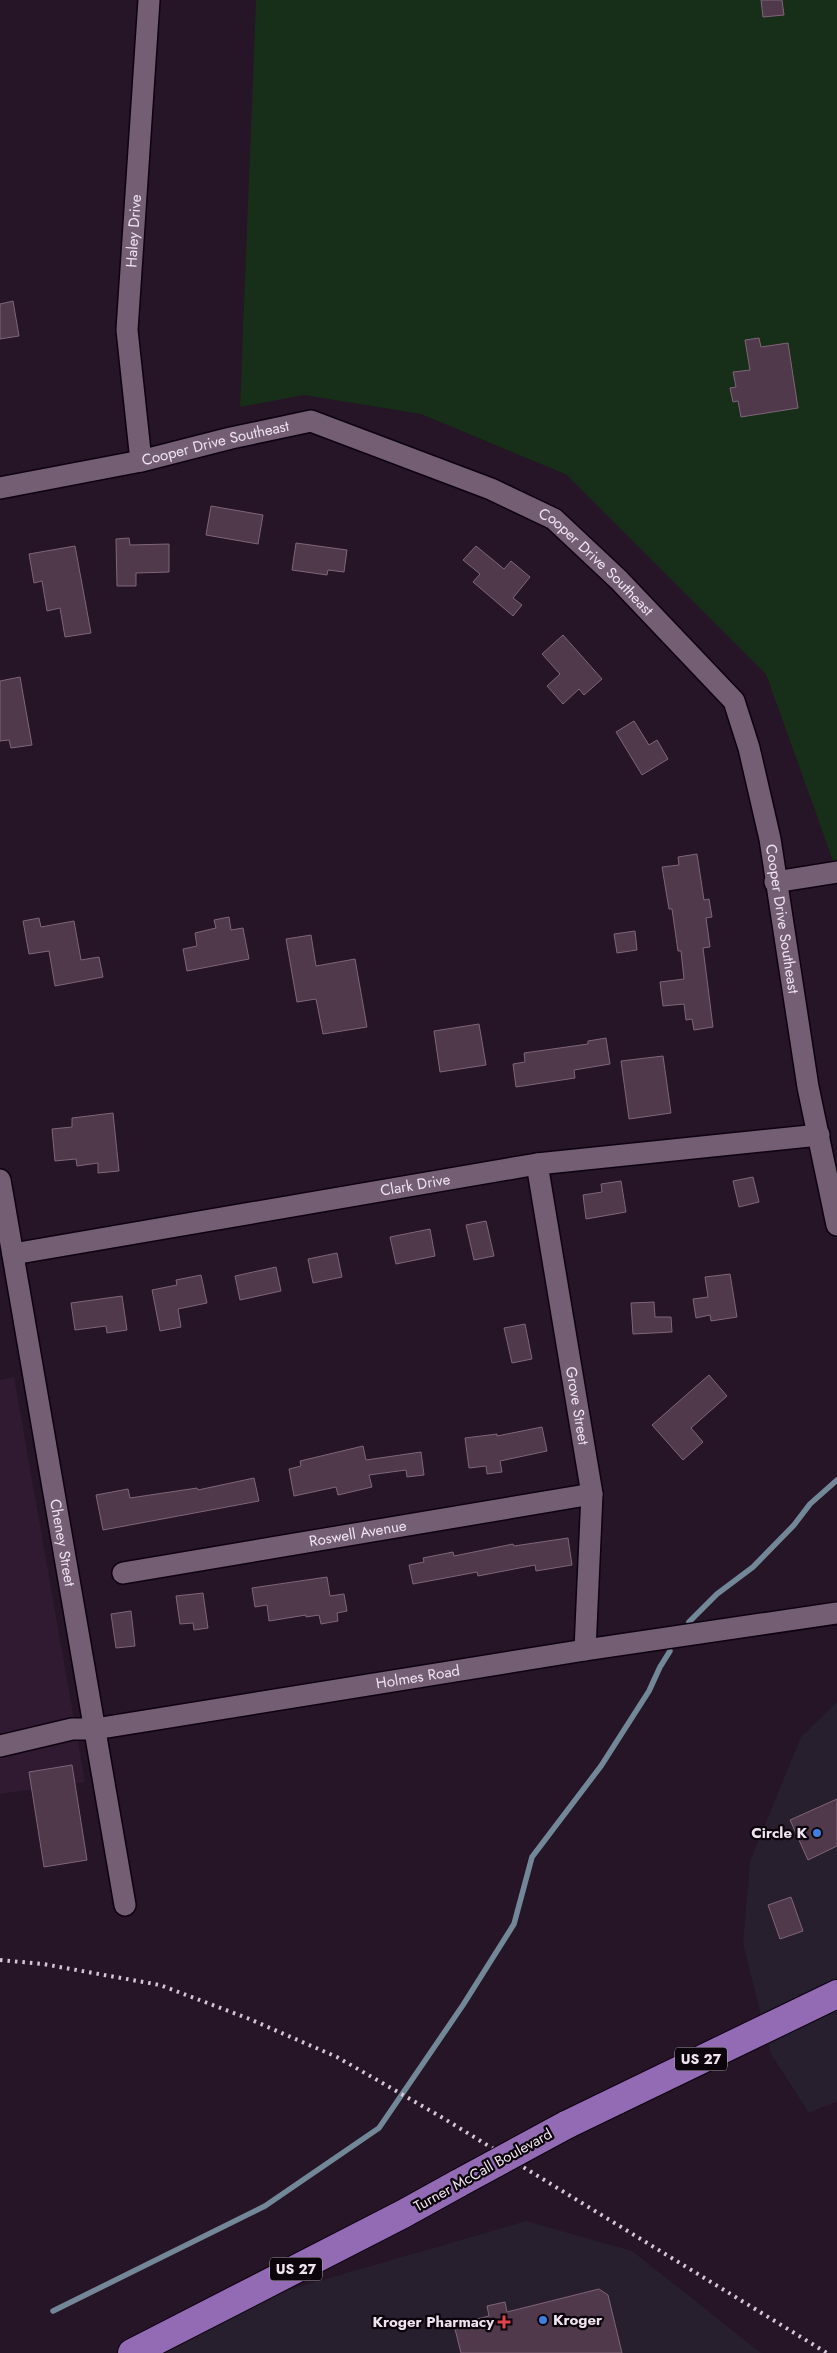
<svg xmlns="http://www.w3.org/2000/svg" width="837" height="2353" font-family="Jost,sans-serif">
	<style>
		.commercial { fill: #271f2e }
		.built { fill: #301a32 }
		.green { fill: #172e18 }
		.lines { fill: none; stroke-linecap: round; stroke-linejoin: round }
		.stream { stroke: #728798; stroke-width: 5.5 }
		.building { fill: #50394b; stroke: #7f6579 }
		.minor-casing { stroke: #0e0210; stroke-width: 24 }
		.primary-casing { stroke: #0e0210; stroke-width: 30 }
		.minor { stroke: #735e74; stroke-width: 21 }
		.primary { stroke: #926bb4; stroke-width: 28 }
		.rail { stroke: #d4c8d5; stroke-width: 4; stroke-dasharray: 2.5 5; stroke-linecap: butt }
		.primary-bridge-casing { stroke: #0e0210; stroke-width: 30; stroke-linecap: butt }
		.primary-bridge { stroke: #926bb4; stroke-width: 28 }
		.shop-dot { fill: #3f7fe0; stroke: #0b040b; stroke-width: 2 }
		.health-dot { fill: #e0444e; stroke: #0b040b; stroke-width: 2 }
		.labels { text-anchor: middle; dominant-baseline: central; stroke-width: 4.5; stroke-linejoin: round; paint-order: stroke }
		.shield { fill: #0b040b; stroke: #aba0ab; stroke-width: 1 }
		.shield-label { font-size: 14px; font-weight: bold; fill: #efe3f0 }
		.street-label { font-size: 15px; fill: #efe3f0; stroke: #0b040b }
		.poi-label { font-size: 15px; font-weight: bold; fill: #efe3f0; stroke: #0b040b; text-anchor: end }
	</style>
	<rect width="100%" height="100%" fill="#261427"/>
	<g class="commercial">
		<polygon points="837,1702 837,2101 809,2113 771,2054 743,1944 750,1861 801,1737"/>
		<polygon points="526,2221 632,2251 761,2353 133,2353 212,2312"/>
	</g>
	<polygon class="built" points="14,1377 85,1782 0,1794 0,1380"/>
	<polygon class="green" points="256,0 837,0 837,872 766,674 567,475 421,414 304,395 240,407"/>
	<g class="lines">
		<g class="stream">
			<polyline points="689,1622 717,1594 753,1567 794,1525 810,1504 837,1480"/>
			<polyline points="53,2311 265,2206 379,2128 463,2005 514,1924 532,1857 601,1766 649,1691 660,1667 670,1651"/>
		</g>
	</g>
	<g class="building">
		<polygon points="761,0 782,0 784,15 763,17"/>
		<polygon points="13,301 19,336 0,339 0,304"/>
		<polygon points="759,338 761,347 788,343 798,408 741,417 738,401 733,402 730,388 736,387 733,372 750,370 745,340"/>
		<polygon points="211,506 263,515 258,544 206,535"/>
		<polygon points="129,538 130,545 169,544 169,572 136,573 136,586 117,586 116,539"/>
		<polygon points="296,543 347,550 344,572 328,570 327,575 292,570"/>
		<polygon points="75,546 91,633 65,637 60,608 47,611 42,581 34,583 29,554"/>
		<polygon points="476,546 504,569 511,561 530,577 513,598 522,605 513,616 473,582 480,574 463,560"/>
		<polygon points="563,635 602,679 584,695 579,689 563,704 547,686 560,674 542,654"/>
		<polygon points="20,677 32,745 11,748 9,740 0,741 0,681"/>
		<polygon points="634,721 649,745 657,740 668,759 642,775 616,732"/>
		<polygon points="697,854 704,900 709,899 712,917 706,918 710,947 703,948 713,1027 694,1030 692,1019 686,1020 684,1004 663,1006 660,982 684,979 681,951 678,951 672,909 669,909 662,867 679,865 678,857"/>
		<polygon points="229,917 231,930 243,928 249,959 187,971 183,949 197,946 195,933 216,928 214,920"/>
		<polygon points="39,918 41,927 74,921 81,960 99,957 103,977 55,986 49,951 29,954 23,921"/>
		<polygon points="635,931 637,950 617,953 614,934"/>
		<polygon points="311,935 316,966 355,959 367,1027 323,1034 316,999 297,1002 286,939"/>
		<polygon points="479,1024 486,1065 440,1072 434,1031"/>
		<polygon points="606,1038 610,1064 574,1070 575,1078 516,1087 513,1064 525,1062 524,1053 588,1044 588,1041"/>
		<polygon points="663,1056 671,1113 629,1119 621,1061"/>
		<polygon points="113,1113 119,1171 98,1173 98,1163 77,1166 76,1159 55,1161 52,1129 72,1127 72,1118"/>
		<polygon points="753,1177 759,1202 739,1207 733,1181"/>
		<polygon points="621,1181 626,1212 586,1219 583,1195 602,1192 601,1184"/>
		<polygon points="486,1221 494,1256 474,1260 466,1225"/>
		<polygon points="430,1229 435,1256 396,1264 390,1237"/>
		<polygon points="337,1253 342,1277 313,1283 308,1259"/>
		<polygon points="276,1267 281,1291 240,1300 235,1276"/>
		<polygon points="730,1274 737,1317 711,1321 710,1315 696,1318 693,1299 708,1297 705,1277"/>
		<polygon points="201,1275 207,1303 178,1309 181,1327 160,1331 152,1290 177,1285 176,1280"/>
		<polygon points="122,1296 127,1330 107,1333 106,1326 75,1330 71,1303"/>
		<polygon points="654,1302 655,1317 671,1317 672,1332 633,1334 631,1303"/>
		<polygon points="525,1324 532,1359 512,1363 504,1328"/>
		<polygon points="709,1375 727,1396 691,1428 703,1442 683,1460 652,1425"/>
		<polygon points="542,1427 547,1451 500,1461 502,1472 487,1474 486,1466 469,1468 465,1438 497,1434 497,1436"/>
		<polygon points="363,1446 366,1460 421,1452 424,1475 407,1477 406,1470 369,1475 372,1487 338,1495 336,1487 294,1496 289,1469 301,1466 300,1461"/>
		<polygon points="254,1478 259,1501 103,1530 96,1495 128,1489 130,1498 197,1488 198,1490"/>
		<polygon points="568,1538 572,1565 536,1571 535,1565 478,1576 477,1572 413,1584 409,1565 424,1562 423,1558 453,1552 454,1556 513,1544 514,1546"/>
		<polygon points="327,1577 330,1596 344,1594 347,1611 337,1613 338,1621 321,1624 319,1615 306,1617 306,1615 269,1621 267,1605 255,1607 252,1588"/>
		<polygon points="203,1593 208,1628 194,1630 193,1623 180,1624 176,1596"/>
		<polygon points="131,1611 135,1646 116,1648 111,1614"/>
		<polygon points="72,1765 87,1860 44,1867 29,1772"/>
		<polygon points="837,1799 837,1846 808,1860 790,1820"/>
		<polygon points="791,1897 803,1931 780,1939 768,1905"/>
		<polygon points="599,2289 608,2295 622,2353 461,2353 454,2325 489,2316 487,2306 505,2302 507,2312"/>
	</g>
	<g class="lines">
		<g class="minor-casing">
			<g id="minor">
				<path id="s1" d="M141,461L127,330L149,0"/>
				<path id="s2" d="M0,488L141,461L231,438L311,421L491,489L554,519L619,580L734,701L749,748L770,839L808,1087L837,1225"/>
				<polyline points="775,882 837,872"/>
				<path id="s3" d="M537,1164L592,1494L585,1650"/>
				<path id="s4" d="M0,1180L125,1905"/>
				<path id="s5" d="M13,1254L537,1164L819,1135"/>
				<path id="s6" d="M123,1573L592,1494"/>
				<path id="s7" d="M0,1746L72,1729H95L585,1650L837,1613"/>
			</g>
		</g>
		<g class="primary-casing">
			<g id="primary">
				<polyline points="566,2125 837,1994"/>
				<polyline points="132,2353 403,2214 459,2183"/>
			</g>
		</g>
		<use href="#minor" class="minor"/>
		<use href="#primary" class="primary"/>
		<polyline class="rail" points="0,1960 43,1964 160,1985 247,2018 337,2057 443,2118 827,2353"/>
		<g class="primary-bridge-casing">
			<polyline id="primary-bridge" points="459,2183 566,2125"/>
		</g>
		<use href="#primary-bridge" class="primary-bridge"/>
	</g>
	<g class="shop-dot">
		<circle cx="817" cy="1833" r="5"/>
		<circle cx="543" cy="2320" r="5"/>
	</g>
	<path class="health-dot" d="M501.5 2314.5h5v5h5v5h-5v5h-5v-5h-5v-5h5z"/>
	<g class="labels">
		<g class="shield">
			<rect x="675" y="2047.5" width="52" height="23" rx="4"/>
			<rect x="270" y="2257.5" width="52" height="23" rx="4"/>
		</g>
		<g class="shield-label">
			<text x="701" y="2059">US 27</text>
			<text x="296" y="2269">US 27</text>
		</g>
		<g class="street-label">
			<text stroke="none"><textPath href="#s1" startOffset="231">Haley Drive</textPath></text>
			<text stroke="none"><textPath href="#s2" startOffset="220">Cooper Drive Southeast</textPath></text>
			<text stroke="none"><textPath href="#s2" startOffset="640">Cooper Drive Southeast</textPath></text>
			<text stroke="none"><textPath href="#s2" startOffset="1060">Cooper Drive Southeast</textPath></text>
			<text stroke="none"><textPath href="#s5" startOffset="408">Clark Drive</textPath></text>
			<text stroke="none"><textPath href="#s3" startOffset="245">Grove Street</textPath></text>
			<text stroke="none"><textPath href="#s6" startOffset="238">Roswell Avenue</textPath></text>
			<text stroke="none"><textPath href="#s4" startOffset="368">Cheney Street</textPath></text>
			<text stroke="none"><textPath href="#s7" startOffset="424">Holmes Road</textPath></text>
			<text transform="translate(483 2170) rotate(-29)">Turner McCall Boulevard</text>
		</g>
		<g class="poi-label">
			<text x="807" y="1833">Circle K</text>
			<text x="553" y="2320" text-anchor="start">Kroger</text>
			<text x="494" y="2322">Kroger Pharmacy</text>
		</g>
	</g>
</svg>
